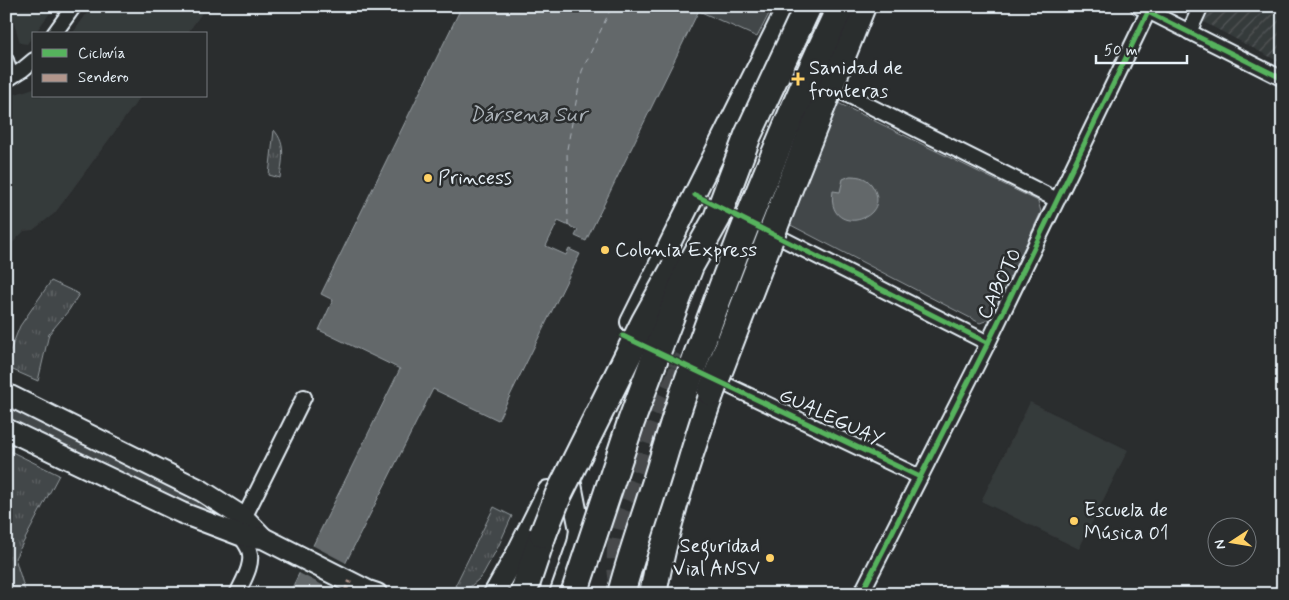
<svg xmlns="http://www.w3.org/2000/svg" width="1289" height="600" font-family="Mynerve,sans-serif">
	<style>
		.built { fill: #363a3b }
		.industrial { fill: url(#industrial-furrows) }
		.grass { fill: url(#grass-tufts); stroke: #959ca0 }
		.park { fill: #424648; stroke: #959ca0 }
		.water { fill: #63686b; stroke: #989fa3 }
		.pier { fill: #2a2d2e }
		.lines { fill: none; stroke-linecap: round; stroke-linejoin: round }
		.ferry { stroke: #acb3b9; stroke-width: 1; stroke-dasharray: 6 5; stroke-linecap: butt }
		.street-tunnel { stroke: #464a4c; stroke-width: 14; stroke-dasharray: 14 7; stroke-linecap: butt }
		.secondary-tunnel { stroke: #464a4c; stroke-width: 20; stroke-dasharray: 20 10; stroke-linecap: butt }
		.street-casing { stroke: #e8f1f8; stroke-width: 18 }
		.secondary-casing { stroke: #e8f1f8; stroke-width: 24 }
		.highway-casing { stroke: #e8f1f8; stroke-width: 30 }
		.street { stroke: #2a2d2e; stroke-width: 14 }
		.secondary { stroke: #2a2d2e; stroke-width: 20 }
		.highway { stroke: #2a2d2e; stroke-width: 26 }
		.highway-bridge-casing { stroke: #e8f1f8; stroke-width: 30; stroke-linecap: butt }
		.highway-bridge { stroke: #2a2d2e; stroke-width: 26 }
		.quiet { stroke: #b2968c; stroke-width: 4; stroke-dasharray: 8 4; stroke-linecap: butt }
		.cycleway-casing { stroke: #2a2d2e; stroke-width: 8 }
		.cycleway { stroke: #56b35d; stroke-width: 5 }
		.poi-dot { fill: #ffd166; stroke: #2a2d2e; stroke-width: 2 }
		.labels { text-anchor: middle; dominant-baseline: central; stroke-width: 5; stroke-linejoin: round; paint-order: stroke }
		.poi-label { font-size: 20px; fill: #e8f1f8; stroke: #2a2d2e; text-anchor: start }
		.street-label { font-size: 20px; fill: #e8f1f8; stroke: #2a2d2e }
		.water-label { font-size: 21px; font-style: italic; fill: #acb3b9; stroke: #2a2d2e }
	</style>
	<defs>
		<pattern id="industrial-furrows" width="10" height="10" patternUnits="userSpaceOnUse" patternTransform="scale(1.25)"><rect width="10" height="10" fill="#363a3b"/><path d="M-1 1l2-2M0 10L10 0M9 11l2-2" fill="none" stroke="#535758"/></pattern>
		<pattern id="grass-tufts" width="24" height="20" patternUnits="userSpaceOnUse" patternTransform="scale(1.25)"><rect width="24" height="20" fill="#424648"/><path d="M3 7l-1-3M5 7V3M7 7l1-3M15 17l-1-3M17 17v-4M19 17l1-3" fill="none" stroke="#5d6163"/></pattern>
	</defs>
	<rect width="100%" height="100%" fill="#2a2d2e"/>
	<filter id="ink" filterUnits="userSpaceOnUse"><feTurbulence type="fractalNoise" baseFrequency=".02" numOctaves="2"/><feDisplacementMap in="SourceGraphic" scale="10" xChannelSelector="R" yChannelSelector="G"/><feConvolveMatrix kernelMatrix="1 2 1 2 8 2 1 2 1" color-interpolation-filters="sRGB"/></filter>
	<g filter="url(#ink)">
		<g class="built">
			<polygon points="9,6 55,6 27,44 20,43"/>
			<polygon points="92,6 207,6 187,34 72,34"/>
			<polygon points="34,88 34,96 141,96 55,213 33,230 24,231 6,250 6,97"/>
			<polygon points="1030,402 1128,450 1079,549 981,501"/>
		</g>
		<polygon class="industrial" points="1173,6 1283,6 1283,64"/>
		<g class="grass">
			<path d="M274,130C287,145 282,160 280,178L269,175Z"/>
			<polygon points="51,281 79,294 69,310 49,334 38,381 6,367 6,361 20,326"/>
			<polygon points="6,449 59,475 15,558 26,594 6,594"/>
			<polygon points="494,507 512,516 498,547 483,574 479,579 471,586 462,589 455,586"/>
		</g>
		<g class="park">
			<polygon points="701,6 773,6 757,37 699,11"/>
			<polygon points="828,98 1038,201 1041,212 991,319 980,323 781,220"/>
			<polygon points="6,400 150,472 246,528 158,494 6,421"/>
		</g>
		<g class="water">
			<polygon points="462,6 701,6 586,241 575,236 578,230 558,221 546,246 566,255 569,249 580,254 498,420 433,389 330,594 289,594 400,369 319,330 333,300 321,294"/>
			<path d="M850,176C860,176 868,178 873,187C894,221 825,239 833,191L840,192L843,179Z"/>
		</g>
		<polygon class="pier" points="310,544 348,564 334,591 297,572"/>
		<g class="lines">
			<polyline class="ferry" points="568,226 567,149 582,71 612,6"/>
			<g class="street-tunnel">
				<polyline points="695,195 777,236"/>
				<polyline points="653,350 697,371"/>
			</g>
			<path class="secondary-tunnel" d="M620,589C616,565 615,549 621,525L658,418L683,361"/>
			<g class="street-casing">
				<g id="street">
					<polyline points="1138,6 1283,79"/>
					<polyline points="1189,32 1201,6"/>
					<polyline points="54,34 74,6"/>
					<polyline points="6,60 11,77"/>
					<polyline points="778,60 1057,200"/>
					<polyline points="6,80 22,70 34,60"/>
					<polyline points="783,239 988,343"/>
					<polyline points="729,386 920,477"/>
					<polyline points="244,518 304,397"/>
					<path d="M237,594C243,581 254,564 249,550C247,545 243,540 240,535"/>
					<polyline points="861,594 988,343 1148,12"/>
				</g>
			</g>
			<g class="secondary-casing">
				<g id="secondary">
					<polyline points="631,322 788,6"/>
					<polyline points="6,394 202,491 244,518 263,538"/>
					<polyline points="6,429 182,513 240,535 263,538 368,591 377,594"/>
					<polyline points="494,594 516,555 548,491"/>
					<polyline points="560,594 578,543 580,530 568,469"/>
				</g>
			</g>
			<g class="highway-casing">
				<g id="highway">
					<polyline points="523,594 543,534"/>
					<path d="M653,594C665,525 688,458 711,392"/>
				</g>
			</g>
			<use href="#street" class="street"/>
			<use href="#secondary" class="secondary"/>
			<use href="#highway" class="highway"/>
			<g class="highway-bridge-casing">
				<g id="highway-bridge">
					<polyline points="711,392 790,186 862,6"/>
					<polyline points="543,534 558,496 645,321 675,267"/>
					<polyline points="574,594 631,422 654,360 690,266 717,218 748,135 808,6"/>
					<path d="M621,594C631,555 645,517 657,478C666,449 674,420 684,392C730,261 781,131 841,6"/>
				</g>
			</g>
			<use href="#highway-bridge" class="highway-bridge"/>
			<polyline class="quiet" points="344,594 350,581"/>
			<g class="cycleway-casing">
				<g id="cycleway">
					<polyline points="695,195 988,343"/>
					<polyline points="623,336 920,477"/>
					<polyline points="861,594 988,343 1148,12 1283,79"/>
				</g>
			</g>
			<use href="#cycleway" class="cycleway"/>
		</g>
	</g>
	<g class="poi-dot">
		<path d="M795.5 71.5h5v5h5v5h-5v5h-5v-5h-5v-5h5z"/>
		<circle cx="428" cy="178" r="5"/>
		<circle cx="605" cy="250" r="5"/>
		<circle cx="1074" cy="521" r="5"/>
		<circle cx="770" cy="558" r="5"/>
	</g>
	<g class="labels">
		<g class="poi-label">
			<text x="809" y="68">Sanidad de<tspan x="809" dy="23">fronteras</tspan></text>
			<text x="438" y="178">Princess</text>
			<text x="615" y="250">Colonia Express</text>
			<text x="1084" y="510">Escuela de<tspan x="1084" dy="23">Música 01</tspan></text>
			<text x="760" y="546" text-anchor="end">Seguridad<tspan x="760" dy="23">Vial ANSV</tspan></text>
		</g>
		<g class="street-label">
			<text transform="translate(1000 284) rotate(-64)">CABOTO</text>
			<text transform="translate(831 418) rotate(25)">GUALEGUAY</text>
		</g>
		<g class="water-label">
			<text x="528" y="115">Dársena Sur</text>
		</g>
	</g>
	<rect width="1289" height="600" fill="none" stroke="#2a2d2e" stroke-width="25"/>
	<rect x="12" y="12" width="1264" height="575" fill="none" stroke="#e8f1f8" stroke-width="2" filter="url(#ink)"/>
	<rect x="32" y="32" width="175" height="65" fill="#2a2d2e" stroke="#767b7f"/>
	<rect x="42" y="49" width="25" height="8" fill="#56b35d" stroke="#767b7f"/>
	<text x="78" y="58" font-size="15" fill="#e8f1f8">Ciclovía</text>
	<rect x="42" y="74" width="25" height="8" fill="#b2968c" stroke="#767b7f"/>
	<text x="78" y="82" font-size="15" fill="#e8f1f8">Sendero</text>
	<g transform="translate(1232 542) rotate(258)"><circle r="24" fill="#2a2d2e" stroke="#767b7f"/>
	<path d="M0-4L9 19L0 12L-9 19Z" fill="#ffd166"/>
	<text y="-8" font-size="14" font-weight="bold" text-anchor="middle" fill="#e8f1f8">N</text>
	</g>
	<path d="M1096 55v8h91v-8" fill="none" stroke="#e8f1f8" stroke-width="2.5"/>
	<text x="1104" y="55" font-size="15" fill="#e8f1f8" stroke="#2a2d2e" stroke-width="4" paint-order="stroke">50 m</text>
</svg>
